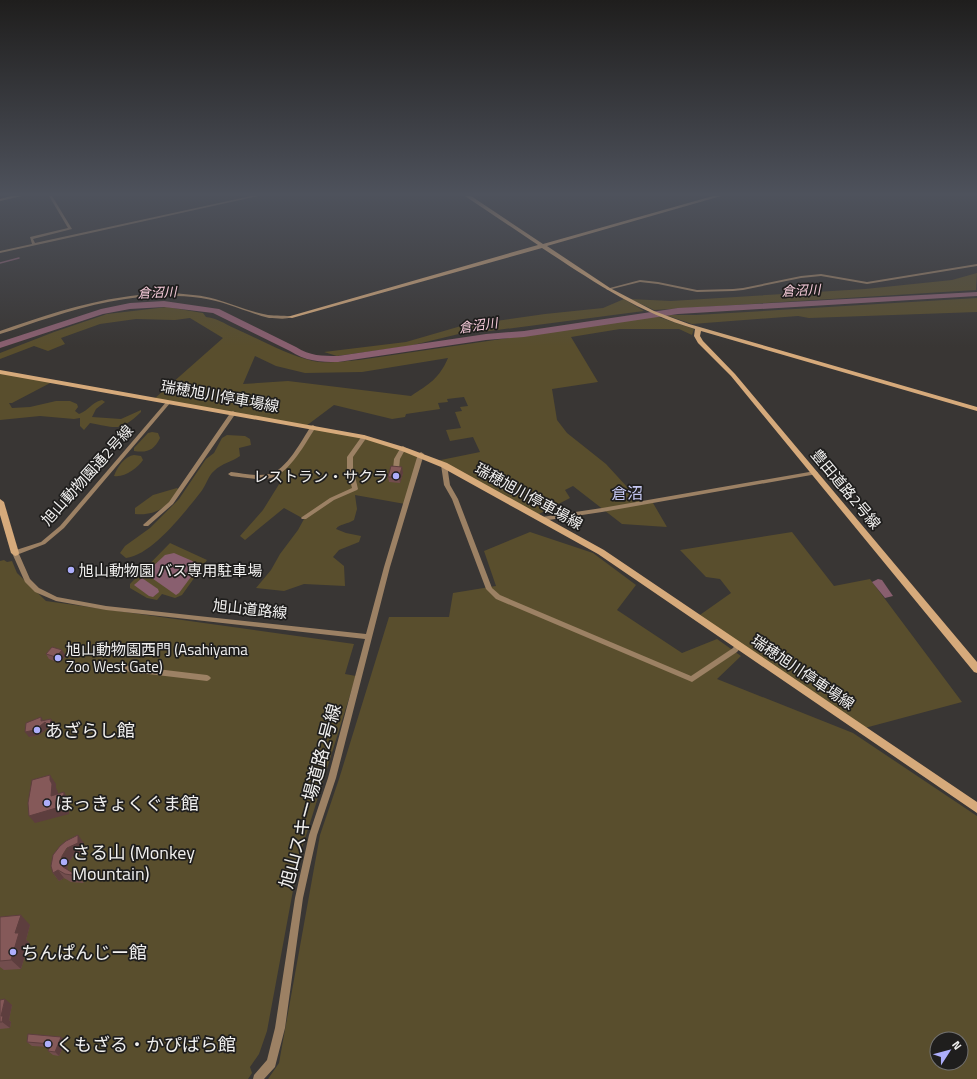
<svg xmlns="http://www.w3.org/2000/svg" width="977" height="1079" font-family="'Titillium Web','Noto Sans JP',sans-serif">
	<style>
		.green { fill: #594e2d; fill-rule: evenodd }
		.water { fill: #895f6f }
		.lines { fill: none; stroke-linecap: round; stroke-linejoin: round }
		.stream { stroke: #895f6f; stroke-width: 1.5 }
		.river { fill: #895f6f; fill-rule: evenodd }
		.street { fill: #9c8164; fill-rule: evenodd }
		.secondary { fill: #d6aa7b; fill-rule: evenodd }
		.wall { fill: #724d4d }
		.shaded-wall { fill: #5d3e3e }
		.building { fill: #855959; stroke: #5d3e3e }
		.poi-dot { fill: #adaefb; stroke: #1f1e1d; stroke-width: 1.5 }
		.labels { text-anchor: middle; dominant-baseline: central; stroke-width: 3.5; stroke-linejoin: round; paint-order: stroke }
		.far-water-label { font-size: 13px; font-style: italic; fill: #f8ccdb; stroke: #1f1e1d }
		.street-label { font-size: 15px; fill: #f1f0ef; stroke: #1f1e1d }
		.poi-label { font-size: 15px; fill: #f1f0ef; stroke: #1f1e1d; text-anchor: start }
		.neighbourhood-label { font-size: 16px; fill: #c6c8f3; stroke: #1f1e1d }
		.near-poi-label { font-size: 18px; fill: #f1f0ef; stroke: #1f1e1d; text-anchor: start }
		.near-street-label { font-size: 18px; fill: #f1f0ef; stroke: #1f1e1d }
	</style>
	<rect width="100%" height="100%" fill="#393634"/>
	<g class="green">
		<polygon points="977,273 976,290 654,310 630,299 671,301 865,289 952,280"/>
		<polygon points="977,298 977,312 809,318 798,316 692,324 666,315 696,315"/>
		<polygon points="624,299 644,311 482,332 467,332 409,346 337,356 324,352 406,342 461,326 545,314 603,308"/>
		<path d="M167,307L203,313L206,317C219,319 223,323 234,328C259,339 287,355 313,361C325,364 346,361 359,360L656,316L694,329L692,335L679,329H620L571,337L598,382L552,389L557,420L567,433L606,464L639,500L653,503L667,527L622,524L573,486L565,490L570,498L535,516L436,461L480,452L473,437L450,441L446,430L461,428L455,412L462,411L460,407L468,406L464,397L447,399L448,402L438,403L440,409L406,414L405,417L392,419L334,405L306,426L154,399L223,338L190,318L175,320L136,319L100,324L61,338L65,344L48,351L34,346L0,359V353L54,332L107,314ZM255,356L276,366L305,373L362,372L448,358C439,379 429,384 411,396L288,381L243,384Z"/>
		<path d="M0,373L54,381L12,403H9L12,408L30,407L56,401H70L77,404L78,407L75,411L79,414C90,410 90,403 102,400L105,402L96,409L92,417L121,419L141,410V412C120,432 117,428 90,423L84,430L80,426V418L74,419L40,416L0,420Z"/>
		<path d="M313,427L364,437L421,454L405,504L355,495L357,509L354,520C348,524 339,524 336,529L346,533L361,536L359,542L339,550L333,557L344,566L345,586L304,584L284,591L256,588L271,570L280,554L298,530L304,519L284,508L245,540L240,536L263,510L281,481L271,476L284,469Z"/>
		<path d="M152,432L158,433L160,438C154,450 148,453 134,451V448L148,433Z"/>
		<path d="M227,435L245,436L250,439L251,445L239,448L240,456C232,462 222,463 214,471C208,476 206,486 200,493C184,513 152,555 126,558L120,553L125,546L150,528L179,499L206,459L214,453L222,438Z"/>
		<path d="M134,455L141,456L143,460C138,468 124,478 114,476C117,467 125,456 134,455Z"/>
		<path d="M177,488L179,490C167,507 156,516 135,514V508L153,495Z"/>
		<path d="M530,532L593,553L636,585L617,610L682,653L717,639L741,656L717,679L853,733L977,816V1079H268L279,1063L320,835L339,779L389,617H449L453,593L496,586L484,551ZM937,1039H961V1063H937Z"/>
		<polygon points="792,532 834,586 870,579 962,702 861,729 697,617 731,593 720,579 706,577 680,550"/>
		<polygon points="170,543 207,560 182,595 175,598 162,594 157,600 147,598 130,588 130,584"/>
		<polygon points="4,560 7,562 12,561 17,573 46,601 354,644 345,674 356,676 299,858 267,1031 259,1054 250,1067 252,1073 248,1079 0,1079 0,561"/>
	</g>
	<g class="water">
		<polygon points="174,553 197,563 199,566 179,593 176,595 149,576 148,571 165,555"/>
		<polygon points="142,578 158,589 159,592 153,597 149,596 134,585"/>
		<polygon points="878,579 882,580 893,596 885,598 872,582"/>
	</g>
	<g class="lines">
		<polyline class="stream" points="0,263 19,258"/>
		<path class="river" d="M977,292V296L678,314L524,337L486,340L338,362C320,362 305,361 290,351L213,313L164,307L130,309L103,314L0,348V342L101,309L130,303L164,301L219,309L296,347C310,356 322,356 338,356L486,334L524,331L678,308Z"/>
		<g class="street">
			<polygon points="49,196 52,196 72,229 33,239 35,243 251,196 258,196 0,253 0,251 32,244 30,237 68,228"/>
			<polygon points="977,264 977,266 867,284 821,276 801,278 743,290 733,291 697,292 658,284 640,282 608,290 606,289 640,280 658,282 697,290 733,289 743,288 801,276 821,274 867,282"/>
			<path d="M176,293C189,295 202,295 215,299C233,304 250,312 268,315C275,316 287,315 292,317C285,320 276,318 269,318C246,312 224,301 201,298C151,291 100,301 52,317C34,322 17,329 0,334V331C40,317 81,303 124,297C141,294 158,294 176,293Z"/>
			<polygon points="167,401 169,401 171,402 64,528 45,544 19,554 30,579 39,588 57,597 106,606 366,634 384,567 418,454 421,452 424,454 390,567 336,778 317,835 303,898 285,1028 276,1063 275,1067 264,1079 253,1079 254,1075 267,1060 275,1028 295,898 309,835 328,778 365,639 106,610 56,601 35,592 25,582 12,553 13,551 41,542 60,526"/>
			<polygon points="233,411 236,413 173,504 148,526 144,526 143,525 144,524 169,502 231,412"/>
			<path d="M313,425L316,427C306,442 290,473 271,478C259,481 244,477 231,476L228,474L231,472C243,473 256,477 269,474C286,471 302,440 311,426Z"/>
			<polygon points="364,435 367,437 353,457 353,468 358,489 357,490 334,500 306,519 302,519 301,518 302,517 330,498 352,488 347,468 347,457 362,436"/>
			<polygon points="403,446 406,448 400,459 399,469 398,470 394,470 393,469 394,459 401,447"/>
			<path d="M444,463L447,465L450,485L458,499L492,588L500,595L691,676L733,648C735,645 737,643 741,644L742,646L737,652L692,682L496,599L486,589L452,499L444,485L441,465Z"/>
			<polygon points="815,471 817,472 818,473 817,474 602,512 542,521 539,519 542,517 602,508"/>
			<polygon points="98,662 207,675 209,676 211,678 209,680 207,681 98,668 96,667 95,665 96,663"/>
		</g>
		<g class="secondary">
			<polygon points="11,196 22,196 0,201 0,199"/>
			<path d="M465,196H471L543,244L713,196H721L547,246L610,288L654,311L689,324L977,407V411L701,331L700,336L703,341L735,374L977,662V673L974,672L731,376L698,343L694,336L695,329C637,312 591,280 542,248L292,318L287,317L538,245Z"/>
			<polygon points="0,370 364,435 407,448 447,463 604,550 977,802 977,813 598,554 441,467 402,451 364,439 0,374"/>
			<polygon points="0,499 4,502 19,553 18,555 15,556 11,553 0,515"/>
		</g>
	</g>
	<g class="wall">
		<polygon points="403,473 400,483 389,482 388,477"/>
		<polygon points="46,654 66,656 59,663 49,659"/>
		<polygon points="43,721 55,725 54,733 48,728 39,735 29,737"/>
		<polygon points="84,843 84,851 73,856 68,864 67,870 78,876 84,883 71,882 64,878 59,881 53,873"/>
		<polygon points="0,917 30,925 26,940 29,942 21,969 4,970 0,967"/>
		<polygon points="0,1000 12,1005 9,1020 11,1022 10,1028 0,1029"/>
		<polygon points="66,1040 59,1056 53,1055 48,1051 50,1047 32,1046 27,1042"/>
	</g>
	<g class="shaded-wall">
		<polygon points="402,467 403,473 400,483 399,477"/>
		<polygon points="62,650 66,656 59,663 56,657"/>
		<polygon points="41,717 48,728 39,735 29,737 25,732 41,721"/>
		<polygon points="51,719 55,725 54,733 50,728"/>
		<polygon points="50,775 56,784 56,788 58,792 57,804 51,796 50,780"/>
		<polygon points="64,792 69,800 69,814 35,823 29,816"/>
		<polygon points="78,835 84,843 84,851 73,856 68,864 67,871 63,867 61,863 62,856"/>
		<polygon points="58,870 64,878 59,881 53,873"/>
		<polygon points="21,915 30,925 26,940 29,942 21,969 11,960 15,933"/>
		<polygon points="5,999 12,1005 9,1020 11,1022 10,1028 2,1022 1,1016"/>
		<polygon points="61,1037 66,1040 59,1056 55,1052"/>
	</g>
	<g class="building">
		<polygon points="391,466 402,467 399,477 388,477"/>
		<polygon points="52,647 62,650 56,657 46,654"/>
		<polygon points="41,717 41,721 51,719 50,728 45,722 35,730 25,732 26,723"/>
		<polygon points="50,775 50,780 52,784 51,796 64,792 63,806 29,816 28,803 32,780"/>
		<polygon points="78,835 78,843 67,848 62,856 61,863 63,867 78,876 65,874 58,870 53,873 51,866 53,855 60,846 66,841"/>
		<polygon points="21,915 15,933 19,933 11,960 0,961 0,917"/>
		<polygon points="5,999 1,1016 3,1016 2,1022 0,1022 0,1000"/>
		<polygon points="28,1034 61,1037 55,1052 48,1051 51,1044 27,1042"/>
	</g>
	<linearGradient id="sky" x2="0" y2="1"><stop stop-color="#1f1e1d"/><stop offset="0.56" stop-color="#4e525c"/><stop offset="1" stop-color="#4e525c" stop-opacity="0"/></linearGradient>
	<rect width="977" height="347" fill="url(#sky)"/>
	<g class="poi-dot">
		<circle cx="396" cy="476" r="4"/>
		<circle cx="71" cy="570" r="4"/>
		<circle cx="58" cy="658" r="4"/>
		<circle cx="37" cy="730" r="4"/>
		<circle cx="47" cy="803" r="4"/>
		<circle cx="64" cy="862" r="4"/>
		<circle cx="13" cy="952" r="4"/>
		<circle cx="48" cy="1044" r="4"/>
	</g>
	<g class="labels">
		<g class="far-water-label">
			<text transform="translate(801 290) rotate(-3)">倉沼川</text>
			<text transform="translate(157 292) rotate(-2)">倉沼川</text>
			<text transform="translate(478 325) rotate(-8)">倉沼川</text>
		</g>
		<g class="street-label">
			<text transform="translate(220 396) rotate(10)">瑞穂旭川停車場線</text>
			<text transform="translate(87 475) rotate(-48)">旭山動物園通2号線</text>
			<text transform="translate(846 489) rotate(50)">豊田道路2号線</text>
			<text transform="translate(529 496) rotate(29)">瑞穂旭川停車場線</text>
			<text transform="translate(250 609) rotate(6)">旭山道路線</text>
			<text transform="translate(803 672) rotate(34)">瑞穂旭川停車場線</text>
		</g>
		<g class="poi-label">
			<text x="388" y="476" text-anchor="end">レストラン・サクラ</text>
			<text x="79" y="570">旭山動物園 バス専用駐車場</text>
			<text x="66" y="649">旭山動物園西門 (Asahiyama<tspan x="66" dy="17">Zoo West Gate)</tspan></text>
		</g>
		<g class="neighbourhood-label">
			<text x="627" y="493">倉沼</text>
		</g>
		<g class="near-poi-label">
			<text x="45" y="730">あざらし館</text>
			<text x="55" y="803">ほっきょくぐま館</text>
			<text x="72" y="852">さる山 (Monkey<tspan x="72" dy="21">Mountain)</tspan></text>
			<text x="21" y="952">ちんぱんじー館</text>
			<text x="56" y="1044">くもざる・かぴばら館</text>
		</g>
		<g class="near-street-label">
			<text transform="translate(310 796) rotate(-75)">旭山スキー場道路2号線</text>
		</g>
	</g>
	<g transform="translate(949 1051) rotate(54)"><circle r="19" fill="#1f1e1d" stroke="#737271"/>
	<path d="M0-3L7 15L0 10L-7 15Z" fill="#adaefb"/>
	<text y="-6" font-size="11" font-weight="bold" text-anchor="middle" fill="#f1f0ef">N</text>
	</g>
</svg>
